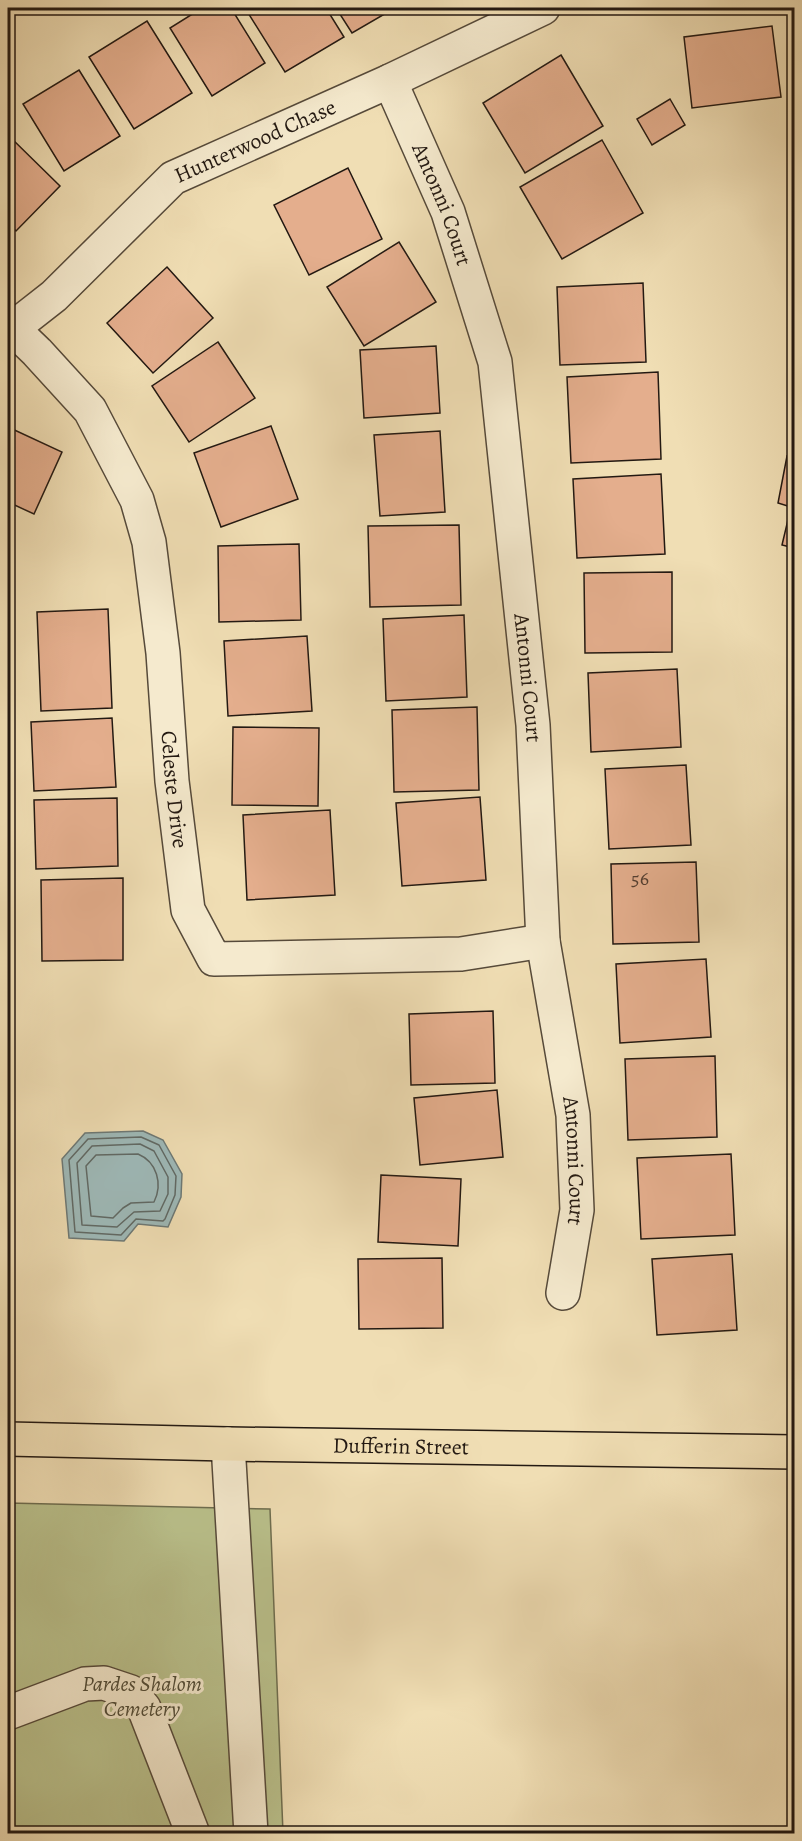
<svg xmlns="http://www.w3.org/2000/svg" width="802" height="1841" font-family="Alegreya,serif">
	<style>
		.green { fill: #bac18c; stroke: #6e6d4f; stroke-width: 1.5 }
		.water { fill: #9eb9b8; stroke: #6d7976; stroke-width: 1.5 }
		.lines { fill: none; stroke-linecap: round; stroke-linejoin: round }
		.shore { stroke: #606965; stroke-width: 1.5 }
		.building { fill: #e4ae8d; stroke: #231912; stroke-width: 1.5 }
		.minor-casing { stroke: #564a3a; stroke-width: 36 }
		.major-casing { stroke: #231912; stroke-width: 36 }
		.minor { stroke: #f5eace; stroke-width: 33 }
		.major { stroke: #f0deb4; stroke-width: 33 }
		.labels { text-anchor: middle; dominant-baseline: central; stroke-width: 6; stroke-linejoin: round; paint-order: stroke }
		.number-label { font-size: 20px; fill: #533e31 }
		.street-label { font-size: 22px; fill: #231912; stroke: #f5eace }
		.park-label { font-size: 22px; font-style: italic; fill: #504b37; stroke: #f5eace }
	</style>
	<rect width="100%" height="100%" fill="#f0deb4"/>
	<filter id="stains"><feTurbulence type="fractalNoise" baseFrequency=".00333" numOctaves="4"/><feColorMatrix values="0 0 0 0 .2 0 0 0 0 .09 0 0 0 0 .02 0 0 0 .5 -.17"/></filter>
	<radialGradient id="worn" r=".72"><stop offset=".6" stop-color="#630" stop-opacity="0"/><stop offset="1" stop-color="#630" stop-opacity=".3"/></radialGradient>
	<polygon class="green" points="8,1503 270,1509 283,1833 8,1834"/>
	<polygon class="water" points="143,1131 163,1140 182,1174 181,1197 168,1227 138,1224 124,1241 69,1238 62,1159 85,1133"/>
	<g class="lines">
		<g class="shore">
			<polygon points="141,1137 159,1145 176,1176 175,1195 165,1219 163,1221 136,1219 121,1235 75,1232 69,1160 88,1139"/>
			<polygon points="140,1144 154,1151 168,1177 168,1194 160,1211 134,1212 117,1227 82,1225 77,1163 92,1146"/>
			<path d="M138,1154C157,1162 163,1184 154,1202L131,1203L123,1208L113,1218L91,1216L86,1166L96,1155Z"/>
		</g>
	</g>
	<g class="building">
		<polygon points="202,8 231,8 265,63 212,96 170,28"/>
		<polygon points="245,8 326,8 344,37 285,72"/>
		<polygon points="336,8 395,8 352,33"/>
		<polygon points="147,21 192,93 134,129 89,57"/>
		<polygon points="772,26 781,97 692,108 684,37"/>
		<polygon points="561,55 603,126 525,173 483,103"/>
		<polygon points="79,70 120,136 64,171 23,104"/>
		<polygon points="670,99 685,125 652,145 637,119"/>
		<polygon points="8,135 60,186 16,231 8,223"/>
		<polygon points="602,140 643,213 562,259 520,187"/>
		<polygon points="348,168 382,239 309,275 274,205"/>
		<polygon points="399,242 436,302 364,346 327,287"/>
		<polygon points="167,267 213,318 153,373 107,323"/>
		<polygon points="643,283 646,362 560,365 557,287"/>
		<polygon points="218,342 255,398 189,442 152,386"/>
		<polygon points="436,346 440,413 364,418 360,350"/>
		<polygon points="658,372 661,459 571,463 567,377"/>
		<polygon points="271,426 298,499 221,527 194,453"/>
		<polygon points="8,427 62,452 34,514 8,502"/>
		<polygon points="440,431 445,512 380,516 374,435"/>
		<polygon points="787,456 794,458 794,548 782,545 791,507 778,503"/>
		<polygon points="661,474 665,554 577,558 573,479"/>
		<polygon points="8,518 14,520 8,553"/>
		<polygon points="459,525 461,605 370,607 368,526"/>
		<polygon points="299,544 301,620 219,622 218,546"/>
		<polygon points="672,572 672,652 585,653 584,573"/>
		<polygon points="108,609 112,708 41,711 37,612"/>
		<polygon points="464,615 467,697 386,701 383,619"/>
		<polygon points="307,636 312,711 228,716 224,641"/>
		<polygon points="677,669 681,747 591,752 588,673"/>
		<polygon points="477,707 479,790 394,792 392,710"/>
		<polygon points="112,718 116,787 34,791 31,722"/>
		<polygon points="233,727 319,728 318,806 232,805"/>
		<polygon points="686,765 691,845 609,849 605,769"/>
		<polygon points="480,797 486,880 402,886 396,803"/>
		<polygon points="117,798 118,866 36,869 34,800"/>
		<polygon points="330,810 335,895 247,900 243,815"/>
		<polygon points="696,862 699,942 613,944 611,864"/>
		<polygon points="123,878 123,960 42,961 41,880"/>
		<polygon points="706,959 711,1037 620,1043 616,964"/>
		<polygon points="493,1011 495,1083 411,1085 409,1014"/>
		<polygon points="715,1056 717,1137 628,1140 625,1059"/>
		<polygon points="497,1090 503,1157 420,1165 414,1098"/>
		<polygon points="731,1154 735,1235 641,1239 637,1158"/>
		<polygon points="381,1175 461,1179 458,1246 378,1242"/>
		<polygon points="732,1254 737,1330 657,1335 652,1259"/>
		<polygon points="442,1258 443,1328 359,1329 358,1259"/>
	</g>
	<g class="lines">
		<g class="minor-casing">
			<g id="minor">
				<path id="s1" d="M390,81L448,212L495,362L533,725L543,941L573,1115L577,1210L563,1293"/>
				<path id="s2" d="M8,324L37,352L90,410L137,500L149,542L163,653L172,781L188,910L214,959L461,954L543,941"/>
				<path id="s3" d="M8,332L54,296L173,178L390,81L543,8"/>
				<polyline points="228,1444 251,1834"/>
				<polyline points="8,1713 85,1684 104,1683 131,1692 144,1708 193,1834"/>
			</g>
		</g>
		<g class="major-casing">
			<g id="major">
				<path id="s4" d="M8,1439L228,1444L794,1452"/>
			</g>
		</g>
		<use href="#minor" class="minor"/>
		<use href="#major" class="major"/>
	</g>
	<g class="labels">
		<g class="number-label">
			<text x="640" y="878">56</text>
		</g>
		<g class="street-label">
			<text stroke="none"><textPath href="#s3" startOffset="316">Hunterwood Chase</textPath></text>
			<text stroke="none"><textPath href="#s1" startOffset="134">Antonni Court</textPath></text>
			<text stroke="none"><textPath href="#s1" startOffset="618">Antonni Court</textPath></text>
			<text stroke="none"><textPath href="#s2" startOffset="513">Celeste Drive</textPath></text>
			<text stroke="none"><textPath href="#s1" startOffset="1104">Antonni Court</textPath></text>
			<text stroke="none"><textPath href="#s4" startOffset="393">Dufferin Street</textPath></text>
		</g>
		<g class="park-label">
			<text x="142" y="1684">Pardes Shalom<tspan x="142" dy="25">Cemetery</tspan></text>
		</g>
	</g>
	<rect width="802" height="1841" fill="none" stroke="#f0deb4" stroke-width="30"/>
	<rect x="9" y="9" width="784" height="1823" fill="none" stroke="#231912" stroke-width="3"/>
	<rect x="15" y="15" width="772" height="1811" fill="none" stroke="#231912" stroke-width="1.5"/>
	<rect width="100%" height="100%" filter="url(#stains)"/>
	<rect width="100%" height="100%" fill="url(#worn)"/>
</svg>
